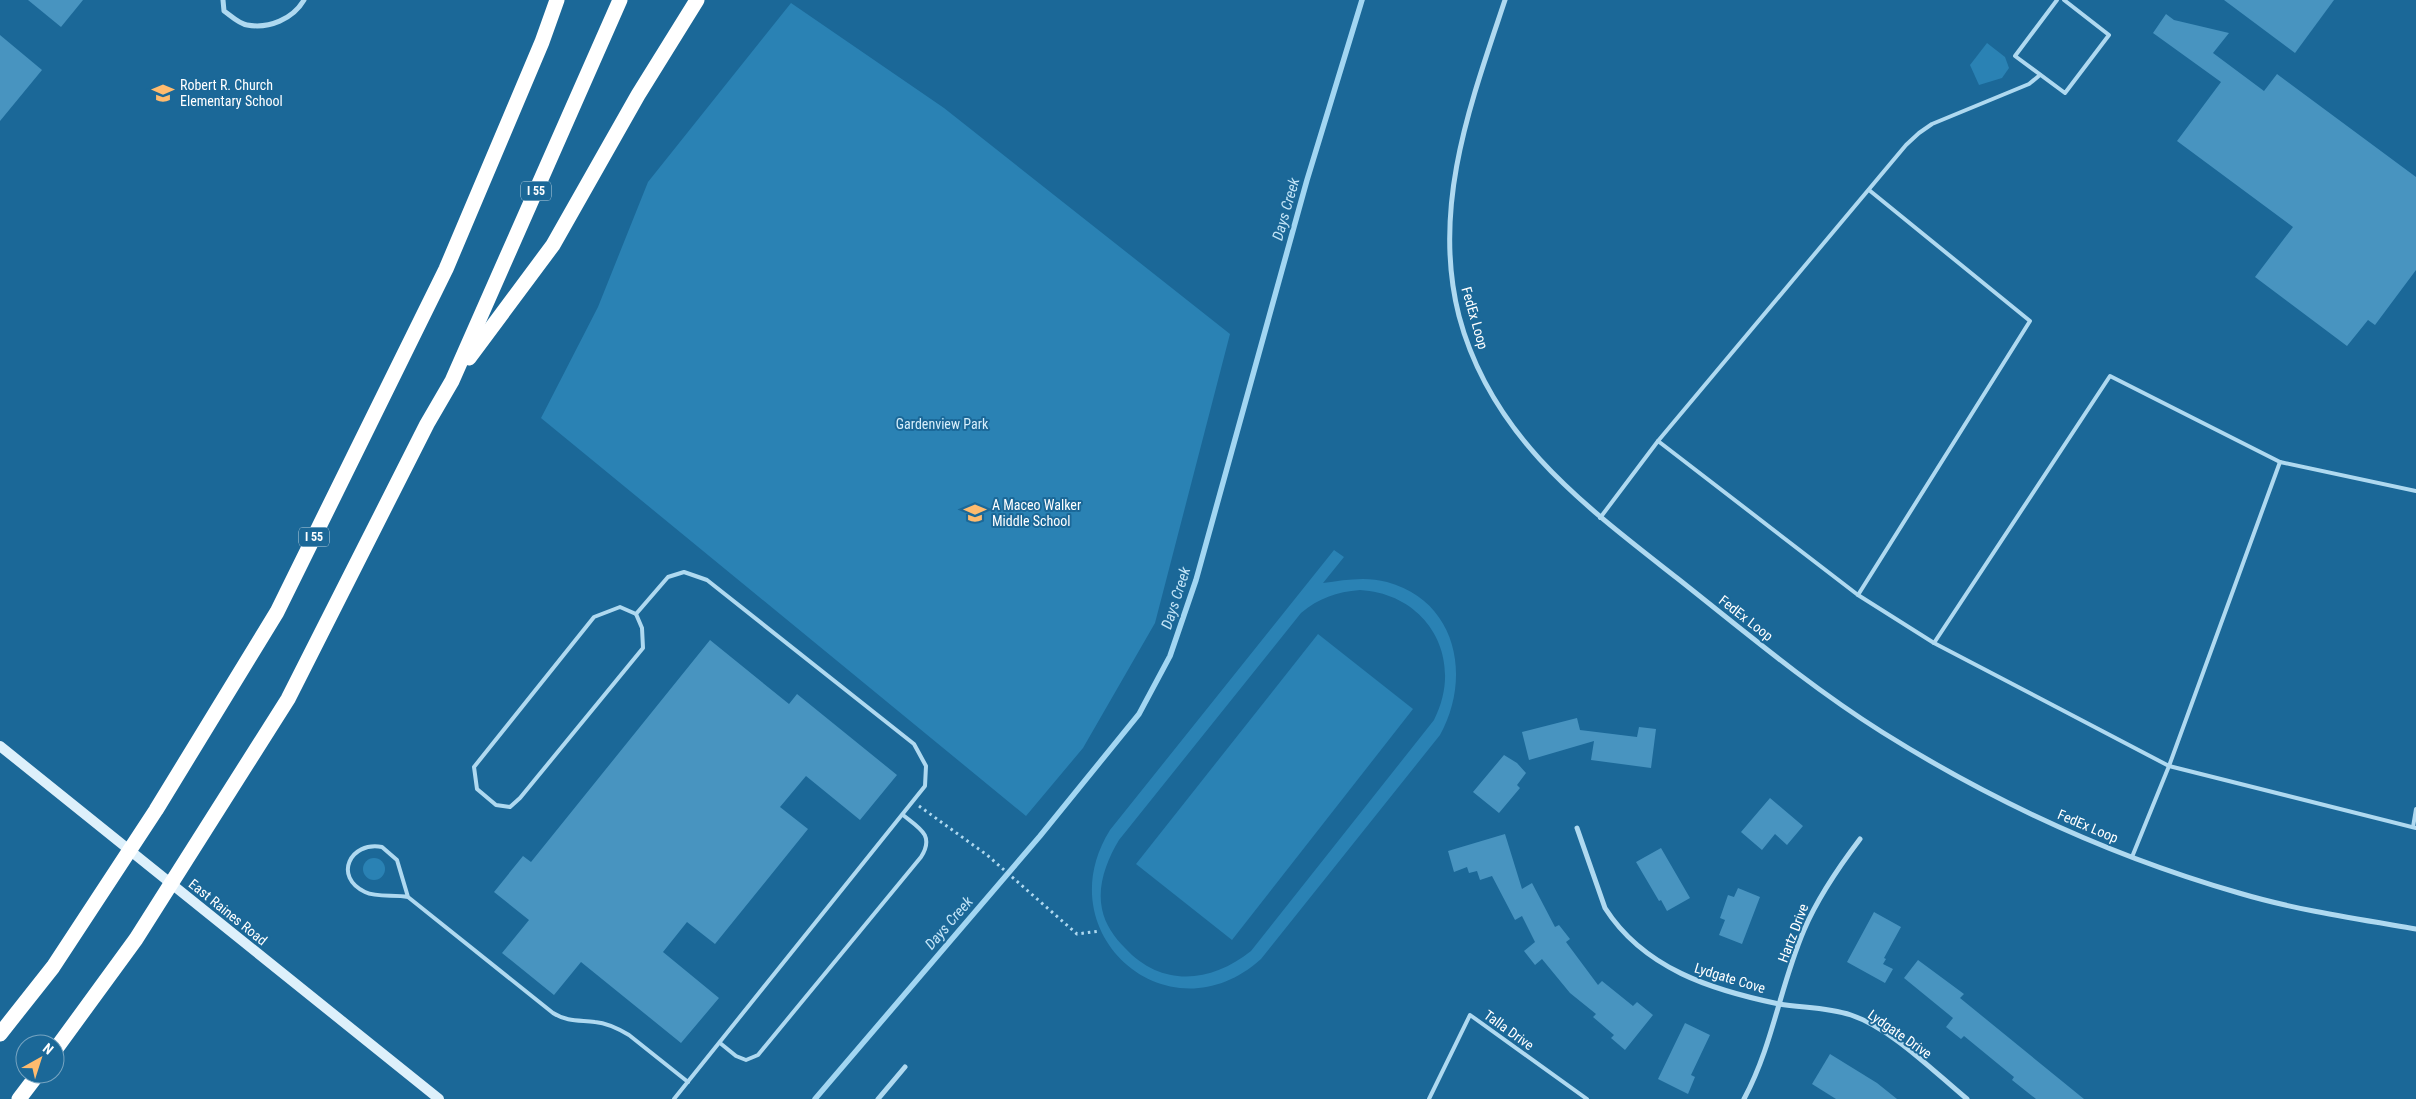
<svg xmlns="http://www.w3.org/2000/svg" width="2416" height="1099" font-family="'Roboto Condensed',sans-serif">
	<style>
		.green { fill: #2a82b4; fill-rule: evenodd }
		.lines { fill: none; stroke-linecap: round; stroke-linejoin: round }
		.stream { stroke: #a2d6f2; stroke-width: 5.5 }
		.building { fill: #4894c0 }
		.path { stroke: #afd9f0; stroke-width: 3; stroke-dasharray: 2.5 4; stroke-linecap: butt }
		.lane { stroke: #afd9f0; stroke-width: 4 }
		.street { stroke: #afd9f0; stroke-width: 5 }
		.secondary { stroke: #ddf0fb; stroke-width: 10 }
		.highway { stroke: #fff; stroke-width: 15 }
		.labels { text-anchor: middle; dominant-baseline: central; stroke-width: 4; stroke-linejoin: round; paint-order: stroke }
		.shield { fill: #1b6898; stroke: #bbd2e0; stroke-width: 1 }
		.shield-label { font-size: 12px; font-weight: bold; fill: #fff }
		.poi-label { font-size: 14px; fill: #fff; stroke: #1b6898; text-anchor: start }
		.street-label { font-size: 14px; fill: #fff; stroke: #1b6898 }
		.park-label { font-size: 14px; fill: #d6eefb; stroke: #1b6898 }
		.water-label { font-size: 15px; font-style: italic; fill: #c3e5f8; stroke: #1b6898 }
	</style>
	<rect width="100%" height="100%" fill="#1b6898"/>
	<g class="green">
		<polygon points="791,3 944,108 1230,334 1155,623 1083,748 1026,816 541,418 598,307 648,182"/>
		<polygon points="1987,43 2005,57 2009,68 2002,78 1979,85 1970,65"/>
		<path d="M1334,550L1344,557L1323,583C1344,580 1366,576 1387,582C1457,601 1472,677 1440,735L1261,959C1169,1042 1045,934 1110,830ZM1360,590C1428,594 1465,659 1434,720L1251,951C1211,983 1162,988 1125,948C1114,937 1105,924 1102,909C1097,885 1107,860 1119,840L1301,613C1319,598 1336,592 1360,590Z"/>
		<polygon points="1318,634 1413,709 1232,940 1136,864"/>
		<circle cx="374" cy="869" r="11"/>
	</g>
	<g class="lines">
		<polyline class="stream" points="815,1099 1040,836 1139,714 1170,656 1196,580 1307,180 1362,0"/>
	</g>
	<g class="building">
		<polygon points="28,0 83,0 61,27"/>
		<polygon points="2224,0 2334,0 2295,53"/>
		<polygon points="2166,14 2174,20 2229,33 2213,53 2264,91 2277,74 2416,177 2416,270 2375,325 2368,320 2347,346 2255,277 2293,227 2177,141 2221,82 2153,33"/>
		<polygon points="0,35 42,70 0,121"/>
		<polygon points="710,640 789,704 797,694 897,775 860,820 806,776 780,807 808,829 715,944 687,922 663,952 719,998 681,1043 581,962 554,995 502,953 529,920 494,892 523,856 531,862"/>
		<polygon points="1577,718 1580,730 1637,737 1639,727 1656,729 1651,768 1591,760 1594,741 1529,760 1522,732"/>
		<polygon points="1504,755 1517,763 1526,773 1517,785 1520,788 1499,813 1473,792"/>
		<polygon points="1770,798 1803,826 1787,845 1775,834 1762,850 1741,832"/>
		<polygon points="1505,834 1522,889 1532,883 1555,927 1559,925 1570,939 1566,942 1598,985 1602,981 1633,1006 1637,1002 1653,1015 1625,1050 1611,1038 1614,1035 1593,1017 1596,1014 1570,993 1542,959 1535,965 1524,951 1535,942 1522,916 1515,920 1492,876 1480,880 1477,871 1469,873 1467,867 1454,872 1448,851"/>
		<polygon points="1661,848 1690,898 1667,911 1661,900 1659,901 1636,862"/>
		<polygon points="1738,888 1760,897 1742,944 1719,935 1725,920 1720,918 1728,895 1734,897"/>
		<polygon points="1874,912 1901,927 1884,958 1886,959 1883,964 1893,969 1885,983 1847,962"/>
		<polygon points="1918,960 1964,994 1960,998 2084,1099 2036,1099 2012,1080 2014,1077 1964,1036 1961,1039 1946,1027 1953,1018 1904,978"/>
		<polygon points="1685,1023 1710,1035 1691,1075 1695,1077 1688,1094 1658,1079"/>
		<polygon points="1830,1054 1877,1083 1897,1099 1836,1099 1812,1084"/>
	</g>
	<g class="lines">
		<polyline class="path" points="919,806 987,855 1077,934 1100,931"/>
		<g class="lane">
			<polyline points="2057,0 2015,56 2065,93 2109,35 2064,0"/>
			<polyline points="1658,441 1858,595 1934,643 2169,766 2416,828"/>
			<polyline points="1600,518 1658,441 1906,145 1919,133 1932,124 2029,84 2040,75"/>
			<polyline points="1858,595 2030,321 1869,190"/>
			<polygon points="620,607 636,614 642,628 643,648 520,798 510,807 496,805 477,789 474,767 594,617"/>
			<polyline points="636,614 668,577 684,572 707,580 914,744 926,766 925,786 674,1099"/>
			<polyline points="1934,643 2110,376 2280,462 2416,491"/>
			<polyline points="2413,827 2416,809"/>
			<polyline points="2132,857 2169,766 2280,462"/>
			<path d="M408,897C395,894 377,898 365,892C333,877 350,841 382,847L397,860L408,897L553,1013C567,1022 580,1020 595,1022C607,1023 619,1029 629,1035L688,1082"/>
			<path d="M720,1043L736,1056L746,1060L758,1055L921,857C935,835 919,828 903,815"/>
			<polyline points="1429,1099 1470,1015 1587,1099"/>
		</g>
		<g class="street">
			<path d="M223,0L224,11C230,15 239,24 247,25C269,29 293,19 304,0"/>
			<path d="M1505,0C1471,102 1431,207 1459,316C1491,437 1584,505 1677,578C1744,631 1809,686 1882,732C1992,801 2114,857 2239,893C2296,910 2357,919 2416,929"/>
			<path d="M1577,828L1605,908C1644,969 1712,990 1779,1004C1803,1008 1827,1007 1851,1015C1892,1029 1933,1071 1967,1099"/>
			<polyline points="878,1099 905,1067"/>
			<path d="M1744,1099C1773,1045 1780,986 1804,930C1818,897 1838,868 1860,839"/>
		</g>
		<polyline class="secondary" points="0,746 439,1099"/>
		<g class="highway">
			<polyline points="469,358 553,245 638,95 697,0"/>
			<polyline points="0,1034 53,967 156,810 277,612 446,269 542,42 557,0"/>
			<polyline points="55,1050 136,939 288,699 427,424 452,381 620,0"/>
			<polyline points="19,1099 38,1074"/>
		</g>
	</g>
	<defs>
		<g id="school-bare" transform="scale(1.725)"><path d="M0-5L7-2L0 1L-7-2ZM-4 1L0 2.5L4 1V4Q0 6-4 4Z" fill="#ffbb6e" stroke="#1b6898" stroke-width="2.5" paint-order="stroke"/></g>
	</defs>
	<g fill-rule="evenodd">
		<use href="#school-bare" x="163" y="93"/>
		<use href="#school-bare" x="975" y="513"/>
	</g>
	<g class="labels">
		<g class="shield">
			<rect x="521" y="181.5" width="30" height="19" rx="4"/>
			<rect x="299" y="527.5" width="30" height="19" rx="4"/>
		</g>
		<g class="shield-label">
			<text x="536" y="191">I 55</text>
			<text x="314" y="537">I 55</text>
		</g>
		<g class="poi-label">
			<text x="180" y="85">Robert R. Church<tspan x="180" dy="16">Elementary School</tspan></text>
			<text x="992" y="505">A Maceo Walker<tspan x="992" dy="16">Middle School</tspan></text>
		</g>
		<g class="street-label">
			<text transform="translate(1475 318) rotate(74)">FedEx Loop</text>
			<text transform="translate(1746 618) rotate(38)">FedEx Loop</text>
			<text transform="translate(2088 826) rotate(23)">FedEx Loop</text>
			<text transform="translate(228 912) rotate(39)">East Raines Road</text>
			<text transform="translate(1793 933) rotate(-69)">Hartz Drive</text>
			<text transform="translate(1730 978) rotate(17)">Lydgate Cove</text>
			<text transform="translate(1509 1030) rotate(36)">Talla Drive</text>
			<text transform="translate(1900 1034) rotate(35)">Lydgate Drive</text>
		</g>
		<g class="park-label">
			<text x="942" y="424">Gardenview Park</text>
		</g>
		<g class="water-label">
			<text transform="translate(1286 209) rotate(-74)">Days Creek</text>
			<text transform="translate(1176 598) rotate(-72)">Days Creek</text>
			<text transform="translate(949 923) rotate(-49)">Days Creek</text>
		</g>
	</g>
	<g transform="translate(40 1059) rotate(39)"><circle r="24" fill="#1b6898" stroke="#76a4c1"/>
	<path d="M0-4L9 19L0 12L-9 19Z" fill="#ffbb6e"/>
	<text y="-8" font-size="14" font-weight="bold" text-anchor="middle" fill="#ffffff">N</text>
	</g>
</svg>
